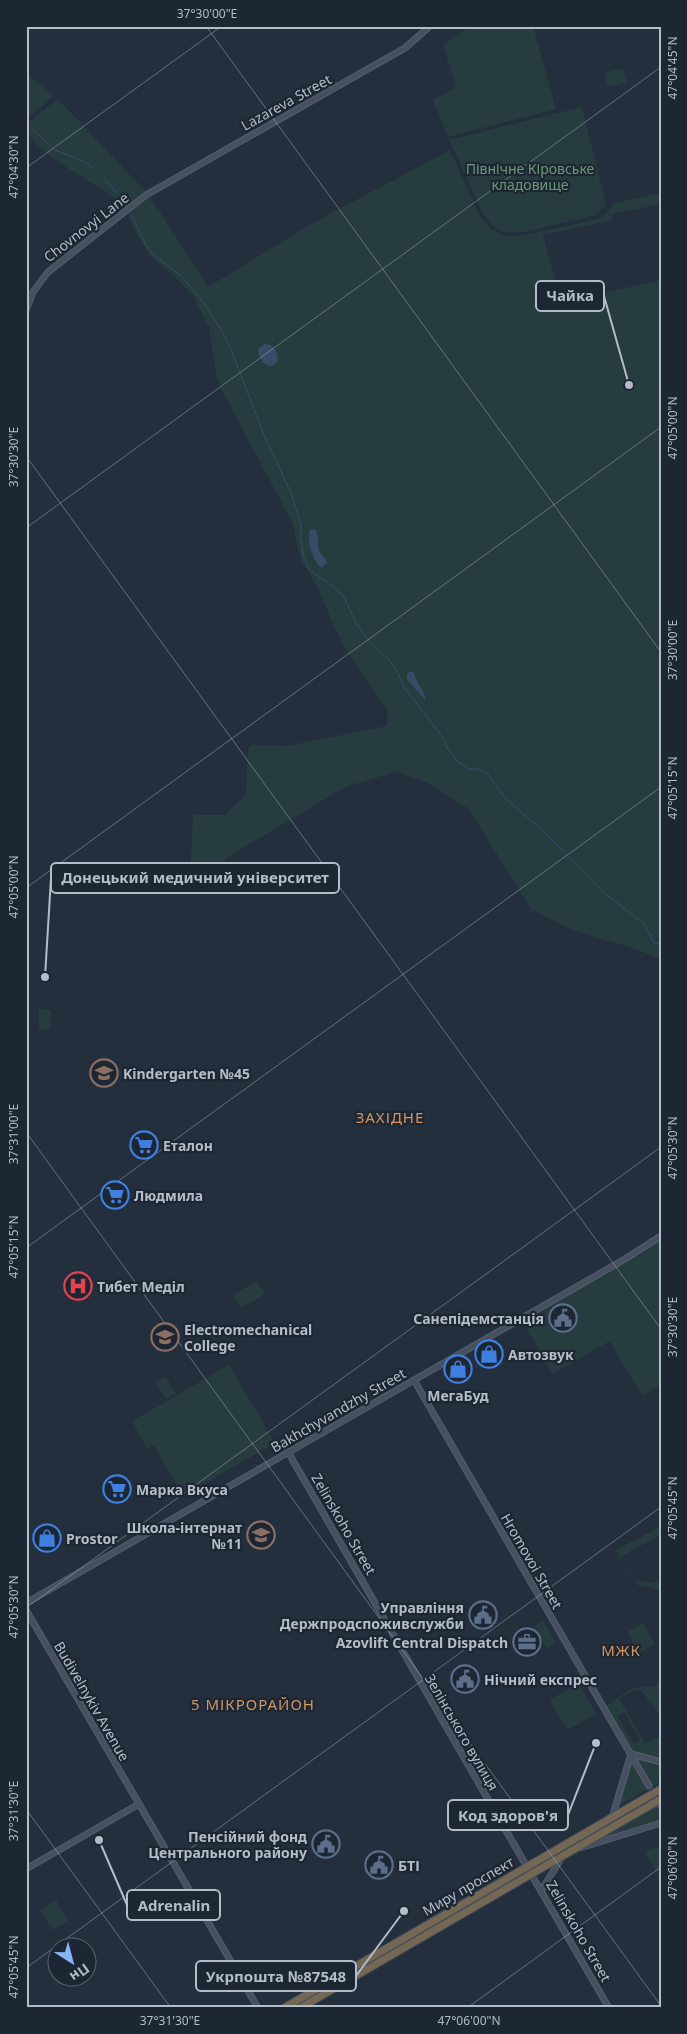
<svg xmlns="http://www.w3.org/2000/svg" width="687" height="2034" font-family="'Noto Sans',sans-serif">
	<style>
		.green { fill: #263c3f; fill-rule: evenodd }
		.water { fill: #394c67 }
		.lines { fill: none; stroke-linecap: round; stroke-linejoin: round }
		.stream { stroke: #394c67; stroke-width: 1 }
		.secondary-casing { stroke: #565f6c; stroke-width: 7 }
		.highway-casing { stroke: #434c59; stroke-width: 9 }
		.secondary { stroke: #465061; stroke-width: 5 }
		.highway { stroke: #746855; stroke-width: 7 }
		.ticks { fill: none; stroke: #b4bcc9; stroke-width: 1; stroke-opacity: 0.45 }
		.labels { text-anchor: middle; dominant-baseline: central; stroke-width: 4.5; stroke-linejoin: round; paint-order: stroke }
		.street-label { font-size: 14px; fill: #b4bcc9; stroke: #1d2633 }
		.park-label { font-size: 14px; fill: #6b9a76; stroke: #1d2633 }
		.poi-label { font-size: 14px; font-weight: bold; fill: #b4bcc9; stroke: #1d2633; text-anchor: start }
		.neighbourhood-label { font-size: 15px; letter-spacing: 1px; fill: #d59563; stroke: #1d2633 }
		.leader { fill: none; stroke: #b4bcc9; stroke-width: 2 }
		.callout-dot { fill: #b4bcc9; stroke: #1d2633; stroke-width: 2 }
		.callout { fill: #1d2633; stroke: #b4bcc9; stroke-width: 2 }
		.callout-label { font-size: 15px; text-anchor: middle; font-weight: bold; fill: #b4bcc9 }
		.neatline { fill: none; stroke: #b4bcc9; stroke-width: 2 }
		.ticks-label { font-size: 12px; text-anchor: middle; fill: #b4bcc9 }
	</style>
	<rect width="100%" height="100%" fill="#242f3e"/>
	<g class="green">
		<polygon points="470,26 533,26 556,109 448,137 433,100 456,87 443,45"/>
		<polygon points="623,68 627,82 608,87 604,73"/>
		<polygon points="26,73 54,96 26,120"/>
		<path d="M58,99C88,130 116,162 147,192L125,208C107,186 26,153 26,124Z"/>
		<polygon points="582,107 606,205 596,215 525,232 504,233 493,226 484,216 449,140"/>
		<polygon points="450,150 481,218 491,229 503,236 525,235 599,219 612,207 611,204 661,193 661,204 612,214 613,220 543,235 561,302 661,280 661,959 624,945 574,931 531,909 469,809 430,784 396,772 345,787 226,858 223,876 190,878 193,815 224,815 246,795 248,749 252,745 287,746 387,726 387,709 348,653 333,624 318,588 301,560 292,522 221,389 216,374 209,328 194,297 178,280 149,255 134,229 127,211 149,195 208,287 313,223"/>
		<polygon points="39,1009 51,1010 50,1030 39,1029"/>
		<polygon points="658,1239 661,1244 661,1384 642,1396 610,1341 553,1374 522,1321 642,1252"/>
		<polygon points="257,1281 265,1294 241,1308 233,1295"/>
		<polygon points="229,1365 275,1443 183,1496 154,1445 147,1449 132,1421"/>
		<polygon points="166,1377 176,1394 166,1399 156,1383"/>
		<polygon points="661,1526 661,1534 621,1557 635,1580 653,1583 661,1579 661,1592 654,1588 637,1585 616,1550"/>
		<polygon points="543,1620 556,1643 547,1649 534,1626"/>
		<polygon points="643,1623 655,1644 639,1653 627,1632"/>
		<path d="M661,1675V1717L641,1690H634L619,1699L645,1743L661,1736V1760L632,1752L605,1706L633,1688L656,1686ZM624,1712L640,1740L634,1744L617,1716Z"/>
		<polygon points="578,1683 596,1714 567,1730 550,1700"/>
		<polygon points="635,1757 661,1764 661,1781 652,1787"/>
		<polygon points="631,1759 649,1788 620,1805 617,1805"/>
		<path d="M658,1805C662,1810 662,1816 658,1821L592,1843Z"/>
		<polygon points="661,1846 661,1879 646,1854 648,1850"/>
		<polygon points="56,1900 68,1921 52,1930 40,1910"/>
	</g>
	<g class="water">
		<path d="M264,344L271,345L277,353L278,361L272,366C263,366 259,358 258,349Z"/>
		<path d="M315,529C320,536 316,545 320,553C323,557 326,558 327,563L322,567H320C313,559 306,540 310,530Z"/>
		<path d="M410,671L414,673C416,683 426,693 425,700L407,679V675Z"/>
	</g>
	<g class="lines">
		<g class="stream">
			<polyline points="32,129 55,150 85,162 94,169"/>
			<polyline points="105,180 124,201"/>
			<polyline points="132,216 146,245 152,253 182,277 201,299 223,333 232,352 264,435 291,493 301,525 301,539 304,558 310,570 339,591 344,597 356,623 366,637 389,660 397,671 404,687 443,738 447,748 458,762 469,769 478,769 488,774 505,798 541,829 602,891 645,925 654,943 661,944"/>
		</g>
		<g class="secondary-casing">
			<g id="secondary">
				<polyline points="26,310 33,292 48,272 146,195 405,48 430,26"/>
				<polyline points="414,1380 649,1786"/>
				<polyline points="288,1452 527,1867"/>
				<polyline points="26,1603 625,1259 661,1236"/>
				<polyline points="26,1610 258,2008"/>
				<polyline points="631,1754 661,1762"/>
				<polyline points="660,1805 661,1806"/>
				<polyline points="612,1818 631,1754"/>
				<polyline points="580,1848 661,1823"/>
				<polyline points="26,1869 139,1804"/>
				<polyline points="531,1874 609,2008"/>
				<polyline points="541,1891 562,1857"/>
			</g>
		</g>
		<g class="highway-casing">
			<g id="highway">
				<polyline points="284,2008 661,1789"/>
				<polyline points="300,2008 661,1799"/>
			</g>
		</g>
		<use href="#secondary" class="secondary"/>
		<use href="#highway" class="highway"/>
	</g>
	<path class="ticks" d="M206,26L661,652M26,168L222,26M26,456L661,1329M26,528L661,67M26,888L661,427M26,1132L661,2006M26,1248L661,787M26,1608L661,1147M26,1809L171,2008M26,1968L661,1507M467,2008L661,1867"/>
	<defs>
		<g id="school-ring" transform="scale(1.4375)"><circle r="9.5" fill="#1d2633" stroke="#8d6e63" stroke-width="1.5"/><path d="M0-5L7-2L0 1L-7-2ZM-4 1L0 2.5L4 1V4Q0 6-4 4Z" fill="#8d6e63"/></g>
		<g id="supermarket-ring" transform="scale(1.4375)"><circle r="9.5" fill="#1d2633" stroke="#3f7fe0" stroke-width="1.5"/><path d="M-6-5.5h2.5l.6 2H6L4.5 2H-2.5L-4.4-4H-6ZM-1.5 3.2a1.3 1.3 0 1 0 .1 0ZM3 3.2a1.3 1.3 0 1 0 .1 0Z" fill="#3f7fe0"/></g>
		<g id="hospital-ring" transform="scale(1.4375)"><circle r="9.5" fill="#1d2633" stroke="#e0444e" stroke-width="1.5"/><path d="M-5-5h3v3.5h4V-5h3V5h-3V1.5h-4V5h-3Z" fill="#e0444e"/></g>
		<g id="civic-ring" transform="scale(1.4375)"><circle r="9.5" fill="#1d2633" stroke="#5c6f8a" stroke-width="1.5"/><path d="M-.6-6.5H3V-4.5H.6V-3L4-1V1h2V6H-6V1h2V-1L-.6-3ZM-1.2 2.5V6h2.4V2.5Z" fill="#5c6f8a"/></g>
		<g id="university-ring" transform="scale(1.4375)"><circle r="9.5" fill="#1d2633" stroke="#8d6e63" stroke-width="1.5"/><path d="M0-5L7-2L0 1L-7-2ZM-4 1L0 2.5L4 1V4Q0 6-4 4Z" fill="#8d6e63"/></g>
		<g id="shop-ring" transform="scale(1.4375)"><circle r="9.5" fill="#1d2633" stroke="#3f7fe0" stroke-width="1.5"/><path d="M-5-2.5h2.3a2.7 3.5 0 0 1 5.4 0H5L5.5 6h-11ZM-1.5-2.5h3a1.5 2.3 0 0 0-3 0Z" fill="#3f7fe0"/></g>
		<g id="office-ring" transform="scale(1.4375)"><circle r="9.5" fill="#1d2633" stroke="#5c6f8a" stroke-width="1.5"/><path d="M-6-3h4V-5.5h4V-3h4V5H-6ZM-1-4.5V-3h2v-1.5ZM-6 0V1H6V0Z" fill="#5c6f8a"/></g>
	</defs>
	<g fill-rule="evenodd">
		<use href="#school-ring" x="104" y="1073"/>
		<use href="#supermarket-ring" x="144" y="1145"/>
		<use href="#supermarket-ring" x="115" y="1195"/>
		<use href="#hospital-ring" x="78" y="1286"/>
		<use href="#civic-ring" x="563" y="1318"/>
		<use href="#university-ring" x="165" y="1337"/>
		<use href="#shop-ring" x="489" y="1354"/>
		<use href="#shop-ring" x="458" y="1369"/>
		<use href="#supermarket-ring" x="117" y="1489"/>
		<use href="#school-ring" x="261" y="1535"/>
		<use href="#shop-ring" x="47" y="1538"/>
		<use href="#civic-ring" x="483" y="1615"/>
		<use href="#office-ring" x="527" y="1642"/>
		<use href="#civic-ring" x="465" y="1679"/>
		<use href="#civic-ring" x="326" y="1844"/>
		<use href="#civic-ring" x="379" y="1865"/>
	</g>
	<g class="labels">
		<g class="street-label">
			<text transform="translate(286 102) rotate(-29)">Lazareva Street</text>
			<text transform="translate(86 227) rotate(-38)">Chovnovyi Lane</text>
			<text transform="translate(338 1410) rotate(-30)">Bakhchyvandzhy Street</text>
			<text transform="translate(344 1524) rotate(60)">Zelinskoho Street</text>
			<text transform="translate(532 1561) rotate(60)">Hromovoi Street</text>
			<text transform="translate(92 1701) rotate(60)">Budivelnykiv Avenue</text>
			<text transform="translate(462 1732) rotate(60)">Зелінського вулиця</text>
			<text transform="translate(468 1886) rotate(-30)">Миру проспект</text>
			<text transform="translate(579 1931) rotate(60)">Zelinskoho Street</text>
		</g>
		<g class="park-label">
			<text x="530" y="168">Північне Кіровське<tspan x="530" dy="16">кладовище</tspan></text>
		</g>
		<g class="poi-label">
			<text x="123" y="1073">Kindergarten №45</text>
			<text x="163" y="1145">Еталон</text>
			<text x="134" y="1195">Людмила</text>
			<text x="97" y="1286">Тибет Меділ</text>
			<text x="544" y="1318" text-anchor="end">Санепідемстанція</text>
			<text x="184" y="1329">Electromechanical<tspan x="184" dy="16">College</tspan></text>
			<text x="508" y="1354">Автозвук</text>
			<text x="458" y="1395" text-anchor="middle">МегаБуд</text>
			<text x="136" y="1489">Марка Вкуса</text>
			<text x="242" y="1527" text-anchor="end">Школа-інтернат<tspan x="242" dy="16">№11</tspan></text>
			<text x="66" y="1538">Prostor</text>
			<text x="464" y="1607" text-anchor="end">Управління<tspan x="464" dy="16">Держпродспоживслужби</tspan></text>
			<text x="508" y="1642" text-anchor="end">Azovlift Central Dispatch</text>
			<text x="484" y="1679">Нічний експрес</text>
			<text x="307" y="1836" text-anchor="end">Пенсійний фонд<tspan x="307" dy="16">Центрального району</tspan></text>
			<text x="398" y="1865">БТІ</text>
		</g>
		<g class="neighbourhood-label">
			<text x="390" y="1117">ЗАХІДНЕ</text>
			<text x="621" y="1650">МЖК</text>
			<text x="253" y="1704">5 МІКРОРАЙОН</text>
		</g>
	</g>
	<path class="leader" d="M629 385L604 296M45 977L51 878M596 1743L568 1815M99 1840L127 1905M404 1911L356 1976"/>
	<g class="callout-dot">
		<circle cx="629" cy="385" r="5"/>
		<circle cx="45" cy="977" r="5"/>
		<circle cx="596" cy="1743" r="5"/>
		<circle cx="99" cy="1840" r="5"/>
		<circle cx="404" cy="1911" r="5"/>
	</g>
	<g class="callout">
		<rect x="536" y="281" width="68" height="30" rx="5"/>
		<rect x="51" y="863" width="288" height="30" rx="5"/>
		<rect x="448" y="1800" width="120" height="30" rx="5"/>
		<rect x="127" y="1890" width="93" height="30" rx="5"/>
		<rect x="196" y="1961" width="160" height="30" rx="5"/>
	</g>
	<g class="callout-label">
		<text x="570" y="301">Чайка</text>
		<text x="195" y="883">Донецький медичний університет</text>
		<text x="508" y="1821">Код здоров'я</text>
		<text x="174" y="1911">Adrenalin</text>
		<text x="276" y="1982">Укрпошта №87548</text>
	</g>
	<rect width="687" height="2034" fill="none" stroke="#1d2633" stroke-width="55"/>
	<g transform="translate(72 1962) rotate(144)"><circle r="24" fill="#1d2633" stroke="#59626f"/>
	<path d="M0-4L9 19L0 12L-9 19Z" fill="#8ab4f8"/>
	<text y="-8" font-size="14" font-weight="bold" text-anchor="middle" fill="#b4bcc9">Пн</text>
	</g>
	<rect x="28" y="28" width="632" height="1978" class="neatline"/>
	<g class="ticks-label">
		<text x="207" y="18">37°30'00"E</text>
		<text transform="translate(673 68) rotate(-90)" y="4">47°04'45"N</text>
		<text transform="translate(14 167) rotate(-90)" y="4">47°04'30"N</text>
		<text transform="translate(673 428) rotate(-90)" y="4">47°05'00"N</text>
		<text transform="translate(14 457) rotate(-90)" y="4">37°30'30"E</text>
		<text transform="translate(673 650) rotate(-90)" y="4">37°30'00"E</text>
		<text transform="translate(673 788) rotate(-90)" y="4">47°05'15"N</text>
		<text transform="translate(14 887) rotate(-90)" y="4">47°05'00"N</text>
		<text transform="translate(14 1134) rotate(-90)" y="4">37°31'00"E</text>
		<text transform="translate(673 1148) rotate(-90)" y="4">47°05'30"N</text>
		<text transform="translate(14 1247) rotate(-90)" y="4">47°05'15"N</text>
		<text transform="translate(673 1327) rotate(-90)" y="4">37°30'30"E</text>
		<text transform="translate(673 1508) rotate(-90)" y="4">47°05'45"N</text>
		<text transform="translate(14 1607) rotate(-90)" y="4">47°05'30"N</text>
		<text transform="translate(14 1811) rotate(-90)" y="4">37°31'30"E</text>
		<text transform="translate(673 1868) rotate(-90)" y="4">47°06'00"N</text>
		<text transform="translate(14 1967) rotate(-90)" y="4">47°05'45"N</text>
		<text x="170" y="2025">37°31'30"E</text>
		<text x="469" y="2025">47°06'00"N</text>
	</g>
</svg>
